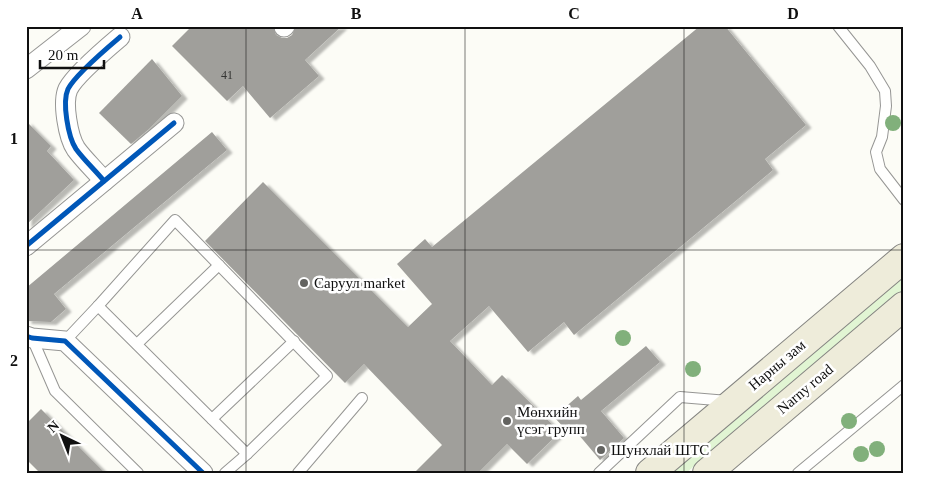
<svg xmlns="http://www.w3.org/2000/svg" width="930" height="499" font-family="'Times New Roman',serif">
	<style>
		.green { fill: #e1f5d3 }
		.building { fill: #a09f9b; filter: url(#shadow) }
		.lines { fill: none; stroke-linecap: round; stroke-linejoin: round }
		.lane-casing { stroke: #969694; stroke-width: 12 }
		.street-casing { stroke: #969694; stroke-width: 21 }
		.primary-casing { stroke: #848481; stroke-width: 30 }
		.lane { stroke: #fffffe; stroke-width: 10 }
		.street { stroke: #fffffe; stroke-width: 19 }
		.primary { stroke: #eeecda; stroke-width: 28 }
		.cycleway-casing { stroke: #fff; stroke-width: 8 }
		.cycleway { stroke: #0057b8; stroke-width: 5 }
		.tree { fill: #81b07b }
		.grid { fill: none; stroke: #101010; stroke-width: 1; stroke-opacity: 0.55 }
		.poi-dot { fill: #636360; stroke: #fff; stroke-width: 2 }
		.labels { text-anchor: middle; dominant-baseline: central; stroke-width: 5; stroke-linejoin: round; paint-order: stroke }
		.number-label { font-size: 12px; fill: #343433 }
		.poi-label { font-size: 15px; fill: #101010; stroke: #fff; text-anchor: start }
		.street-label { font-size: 15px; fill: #101010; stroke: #fff }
		.neatline { fill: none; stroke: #101010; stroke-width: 2 }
		.grid-label { font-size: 16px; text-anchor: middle; font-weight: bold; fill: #101010 }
	</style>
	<defs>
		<filter id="shadow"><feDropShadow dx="5.5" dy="3" stdDeviation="1" flood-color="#0004"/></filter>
	</defs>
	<rect width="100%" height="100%" fill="#fcfcf6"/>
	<polygon class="green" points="904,273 904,290 686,473 666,473"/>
	<g class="building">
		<polygon points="192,26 273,26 276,35 282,38 287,38 292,35 296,26 342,26 305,60 319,76 270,118 243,86 227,101 172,46"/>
		<polygon points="700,26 725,26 806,125 765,159 773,170 574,335 564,322 528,352 489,306 450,341 492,385 502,375 560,432 527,464 507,444 478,473 414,473 442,445 364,364 345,383 205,241 263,182 408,327 432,304 397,264 425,239 432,247"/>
		<polygon points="152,59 182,96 149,129 131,144 99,113"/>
		<polygon points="26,121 51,146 47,151 74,180 26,225"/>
		<polygon points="212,132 227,150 54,294 66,309 51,322 26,321 26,288"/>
		<polygon points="646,346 660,362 601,411 624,438 600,460 573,428 568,432 554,417 578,396 581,400"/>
		<polygon points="41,409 105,473 40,473 26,459 26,424"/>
	</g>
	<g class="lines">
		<g class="lane-casing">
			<g id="lane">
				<polyline points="838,26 870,66 885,91 886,106 882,137 876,152 880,169 904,200"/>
				<polyline points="98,306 247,454"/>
				<polyline points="32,338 55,391 138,473"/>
				<polyline points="65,341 98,306 175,220 327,376 247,454 225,473"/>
				<polyline points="137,344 219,265"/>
				<polyline points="212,419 294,341"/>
				<polyline points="298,473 362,398"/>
				<polyline points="599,473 680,397 728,401"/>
				<polyline points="798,473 904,385"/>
			</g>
		</g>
		<g class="street-casing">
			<g id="street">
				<polyline points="284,27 285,26"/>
				<polyline points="26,69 81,26"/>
				<path d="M104,181C95,170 84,160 76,149C68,137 62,102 68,89C75,75 107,48 120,37"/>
				<polyline points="26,246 174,123"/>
				<polyline points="26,336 32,338 65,341 203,473"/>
			</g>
		</g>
		<g class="primary-casing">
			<g id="primary">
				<polyline points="650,473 904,258"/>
				<polyline points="707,473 904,306"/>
			</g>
		</g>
		<use href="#lane" class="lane"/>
		<use href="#street" class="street"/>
		<use href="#primary" class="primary"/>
		<g class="cycleway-casing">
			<g id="cycleway">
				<path d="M104,181C95,170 84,160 76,149C68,137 62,102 68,89C75,75 107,48 120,37"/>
				<polyline points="26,246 174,123"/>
				<polyline points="26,336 32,338 65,341 203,473"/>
			</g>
		</g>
		<use href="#cycleway" class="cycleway"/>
	</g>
	<g class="tree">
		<circle cx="893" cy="123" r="8"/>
		<circle cx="623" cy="338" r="8"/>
		<circle cx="693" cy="369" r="8"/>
		<circle cx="849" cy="421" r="8"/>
		<circle cx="877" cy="449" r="8"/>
		<circle cx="861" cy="454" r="8"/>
	</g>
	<path class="grid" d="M246,26V473M465,26V473M684,26V473M26,250H904"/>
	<g class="poi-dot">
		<circle cx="304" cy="283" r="5"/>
		<circle cx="507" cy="421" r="5"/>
		<circle cx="601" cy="450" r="5"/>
	</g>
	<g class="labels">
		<g class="number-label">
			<text x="227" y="75">41</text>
		</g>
		<g class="poi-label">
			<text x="314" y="283">Саруул market</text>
			<text x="517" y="412">Мөнхийн<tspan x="517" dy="17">үсэг групп</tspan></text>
			<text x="611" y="450">Шунхлай ШТС</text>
		</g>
		<g class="street-label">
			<text transform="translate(777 365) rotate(-40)">Нарны зам</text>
			<text transform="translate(805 389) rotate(-40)">Narny road</text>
		</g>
	</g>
	<rect width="930" height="499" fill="none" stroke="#ffffff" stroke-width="55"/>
	<g transform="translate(62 436) rotate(317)" stroke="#ffffff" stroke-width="4" paint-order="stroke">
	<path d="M0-4L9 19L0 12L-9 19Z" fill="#101010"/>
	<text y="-8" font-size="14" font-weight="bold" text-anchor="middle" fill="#101010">N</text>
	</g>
	<path d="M40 60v8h64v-8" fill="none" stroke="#101010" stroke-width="2.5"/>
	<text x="48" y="60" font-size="15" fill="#101010" stroke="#ffffff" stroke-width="4" paint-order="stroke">20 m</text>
	<rect x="28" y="28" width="874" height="444" class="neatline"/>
	<g class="grid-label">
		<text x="137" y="19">A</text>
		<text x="356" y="19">B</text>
		<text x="574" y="19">C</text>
		<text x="793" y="19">D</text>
		<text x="14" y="144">1</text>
		<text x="14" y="366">2</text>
	</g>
</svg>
